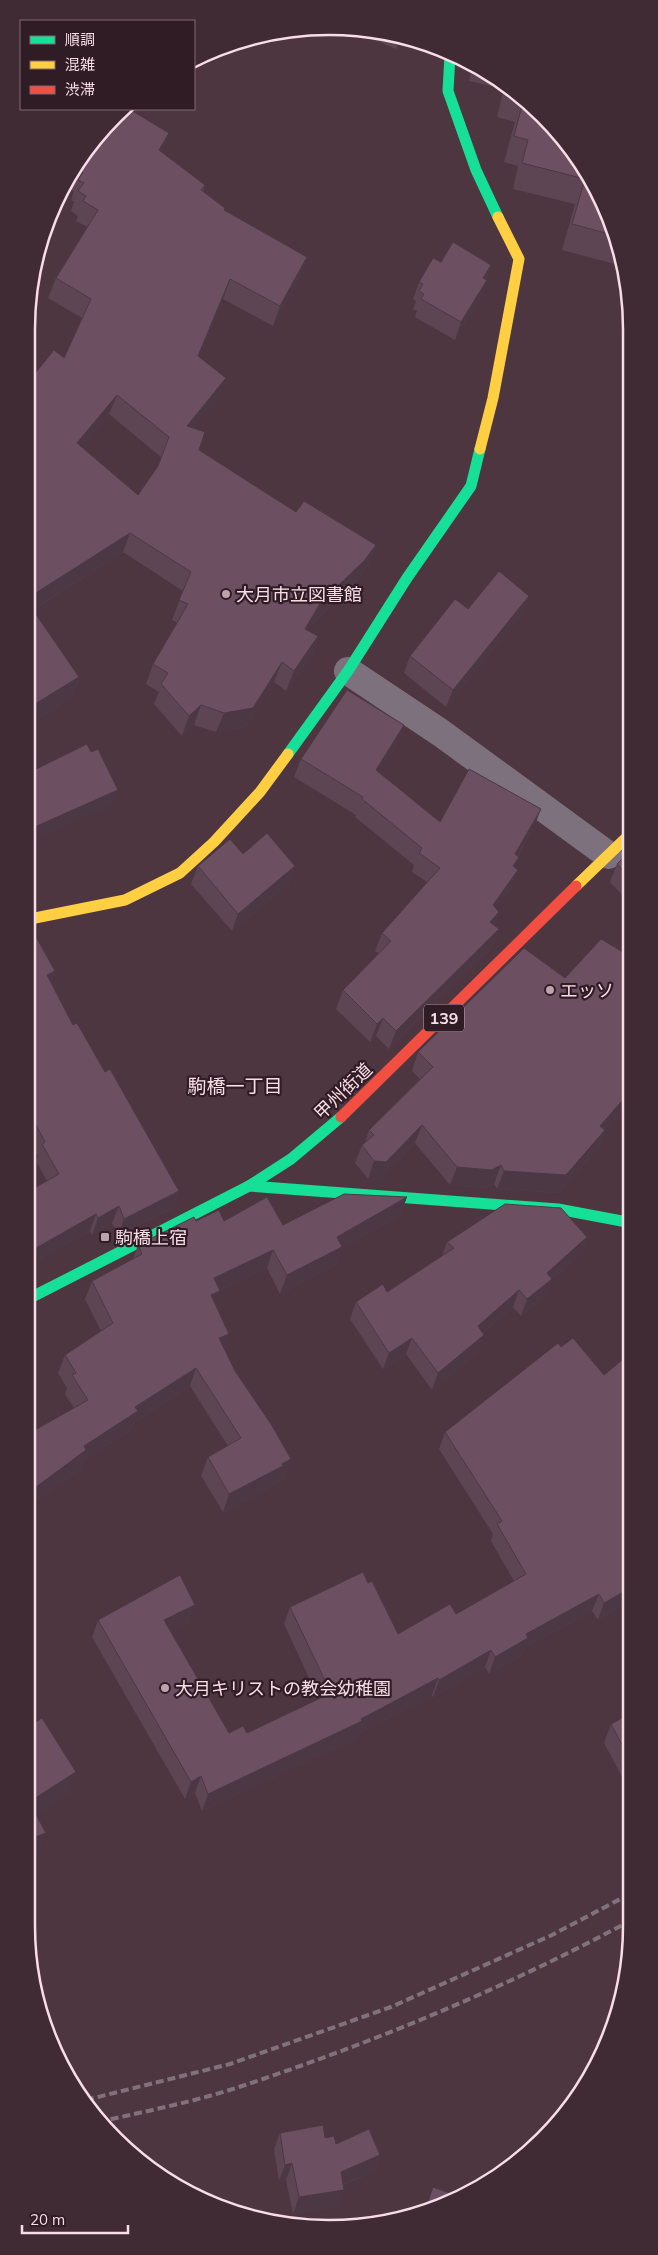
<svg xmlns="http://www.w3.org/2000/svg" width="658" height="2255" font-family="Mulish,'Noto Sans JP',sans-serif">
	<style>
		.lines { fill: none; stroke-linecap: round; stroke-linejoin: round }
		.street { stroke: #7c717d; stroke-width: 28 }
		.fast { stroke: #16e098; stroke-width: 11 }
		.slow { stroke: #ffcf43; stroke-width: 11 }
		.jam { stroke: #f24e42; stroke-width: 11 }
		.rail { stroke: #80727c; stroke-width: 4; stroke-dasharray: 8 4; stroke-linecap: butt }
		.wall { fill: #5d4554; fill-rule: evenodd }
		.shaded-wall { fill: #4c3845 }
		.building { fill: #6c5062; stroke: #4c3845; fill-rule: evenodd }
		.poi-dot { fill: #bda3ac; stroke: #301c24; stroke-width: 2 }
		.labels { text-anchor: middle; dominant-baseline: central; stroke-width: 4.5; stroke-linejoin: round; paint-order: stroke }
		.shield { fill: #301c24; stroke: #bda3ac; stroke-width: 1 }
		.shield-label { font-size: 16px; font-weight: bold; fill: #f9dde6 }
		.poi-label { font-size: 18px; fill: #f9dde6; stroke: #301c24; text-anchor: start }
		.street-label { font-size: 18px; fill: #f9dde6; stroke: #301c24 }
		.neighbourhood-label { font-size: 19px; fill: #f9dde6; stroke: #301c24 }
		.rim { fill: none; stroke: #f9dde6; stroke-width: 2.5 }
	</style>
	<rect width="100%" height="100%" fill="#4e3640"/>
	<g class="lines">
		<polyline class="street" points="348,671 441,733 608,855"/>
		<g class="fast">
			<polyline points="450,55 448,91 476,170 498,217"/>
			<polyline points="288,754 348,671 407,578 471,486 480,449"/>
			<polyline points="249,1186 558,1209 627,1222"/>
			<polyline points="28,1299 249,1186 291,1159 341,1117"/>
		</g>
		<g class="slow">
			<polyline points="480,449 493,398 519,259 498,217"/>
			<polyline points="576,886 628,836"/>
			<polyline points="30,919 125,900 180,873 214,842 260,792 288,754"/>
		</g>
		<polyline class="jam" points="341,1117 576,886"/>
		<g class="rail">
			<polyline points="86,2100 230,2064 391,2007 552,1935 626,1896"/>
			<path d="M99,2122C146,2111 194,2102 239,2087C372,2043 503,1989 626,1923"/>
		</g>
	</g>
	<g class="wall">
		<polygon points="356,32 388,32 401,37 396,49"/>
		<polygon points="473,64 480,67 556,129 601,195 622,266 562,250 575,204 513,189 518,166 504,162 515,122 497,117 504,89 469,81"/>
		<path d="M169,133L162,152L205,185L203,191L224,210L307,257L300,277L273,326L223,299L199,357L219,398L194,428L199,450L296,512L376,545L368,565L357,580L314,622L308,631L318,636L311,656L286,691L274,682L246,727L216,732L194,725L182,736L154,704L159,692L146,684L153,664L178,623L172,620L183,591L123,552L33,610L79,677L72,697L30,723L32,377L64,358L82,318L48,298L56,278L87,227L76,221L78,216L71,211L74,202L71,200L74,191L71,190L79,170ZM109,414L161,457L158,466L138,495L82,447Z"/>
		<polygon points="441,262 491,265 480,298 455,340 415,317 417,311 413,309 416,301 413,299 419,282"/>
		<polygon points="529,596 522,613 446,707 404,673 410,656"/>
		<polygon points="398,743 379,772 440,822 534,827 518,856 511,888 496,909 499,912 494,926 499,929 492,947 389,1049 376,1036 370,1042 336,1009 343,990 379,954 375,951 382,933 427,882 412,872 414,865 355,817 356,815 294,777 301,759"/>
		<polygon points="628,853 628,901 610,882 617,864"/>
		<polygon points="243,854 295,866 289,883 232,931 191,884 198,866"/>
		<polygon points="30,926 55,971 51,982 73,1025 105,1072 179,1191 172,1208 118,1235 112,1223 92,1235 90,1231 29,1265 29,1191 47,1181 36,1161 38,1156 29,1140"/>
		<polygon points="628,955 628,1104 604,1132 598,1148 559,1193 497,1189 494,1184 486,1188 450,1185 415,1143 379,1180 368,1179 355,1163 362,1145 365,1143 369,1130 420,1079 412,1071 418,1052 565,978"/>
		<polygon points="407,1197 400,1215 341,1249 335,1265 280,1294 267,1268 220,1290 215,1304 224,1348 235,1371 291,1459 284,1478 278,1481 277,1484 223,1512 201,1476 208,1457 228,1446 190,1386 134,1422 131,1430 82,1461 80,1469 28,1507 28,1434 74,1408 65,1394 67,1388 58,1373 65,1355 101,1331 85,1299 92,1281 133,1259 138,1245 196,1221 224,1221 283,1225"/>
		<polygon points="587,1237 581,1253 551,1280 546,1295 521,1316 513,1307 483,1333 484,1335 478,1351 432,1390 406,1354 383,1369 350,1319 356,1302 387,1292 442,1256 447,1242"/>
		<polygon points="445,1432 627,1603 598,1620 592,1611 524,1648 522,1655 489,1674 485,1667 433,1697 432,1695 357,1734 356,1738 202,1811 195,1793 185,1799 92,1637 98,1620 189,1622 170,1631 229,1733 247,1733 319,1699 284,1624 290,1607 368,1583 398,1634 456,1614 514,1581 491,1541 493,1534 439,1449"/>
		<polygon points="626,1716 626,1784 604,1743 611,1724"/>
		<polygon points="280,2133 325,2138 336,2144 380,2155 374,2171 343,2185 338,2207 293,2214 286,2180 279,2181 274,2149"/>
	</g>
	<g class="shaded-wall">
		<polygon points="169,133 162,153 159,150"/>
		<polygon points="307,257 300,277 273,326 280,306"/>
		<polygon points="491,265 485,282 483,278"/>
		<polygon points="230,279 223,299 191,376 198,356"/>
		<polygon points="487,280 480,298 455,340 461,322"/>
		<polygon points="226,378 219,398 180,446 187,426"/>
		<polygon points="117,395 109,414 70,463 77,443"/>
		<polygon points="130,533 123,552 31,611 31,596"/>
		<polygon points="376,545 368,565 357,580 314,622 298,649 305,629 321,602"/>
		<polygon points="529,596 522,613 446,707 453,690"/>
		<polygon points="318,636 311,656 286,691 294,671"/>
		<polygon points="282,662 274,682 246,727 216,732 224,713"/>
		<polygon points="79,677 72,697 30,723 30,707"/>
		<polygon points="201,705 194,725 182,736 189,716"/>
		<polygon points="404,725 398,743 370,788 376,770"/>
		<polygon points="118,790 112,805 30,841 30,829"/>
		<polygon points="541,809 534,827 508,872 515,854"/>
		<polygon points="519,857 513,875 513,866"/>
		<polygon points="295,866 289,883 232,931 238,914"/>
		<polygon points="518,870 511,888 487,923 493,905"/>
		<polygon points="499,912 492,930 490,922"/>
		<polygon points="499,929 492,947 389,1049 396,1031"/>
		<polygon points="55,971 49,987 47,975"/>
		<polygon points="383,1018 376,1036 370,1042 377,1024"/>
		<polygon points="628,1094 628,1104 604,1132 598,1148 559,1193 497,1189 504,1171 600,1126"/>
		<polygon points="422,1125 415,1143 379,1180 368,1179 374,1161"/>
		<polygon points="501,1165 494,1184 486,1188 450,1185 457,1167"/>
		<polygon points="179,1191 172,1208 118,1235 124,1219"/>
		<polygon points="407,1197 400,1215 341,1249 335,1265 280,1294 287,1275 337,1237"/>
		<polygon points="119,1206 112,1223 92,1235 98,1218"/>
		<polygon points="96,1214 90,1231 29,1265 29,1252"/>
		<polygon points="587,1237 581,1253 551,1280 546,1295 521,1316 527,1299 547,1273"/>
		<polygon points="273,1250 267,1268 207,1296 214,1278"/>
		<polygon points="519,1290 513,1307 472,1342 478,1326"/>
		<polygon points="220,1291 213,1309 211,1295"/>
		<polygon points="229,1334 222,1352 219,1338"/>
		<polygon points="484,1335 478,1351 432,1390 438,1373"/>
		<polygon points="412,1338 406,1354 383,1369 389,1353"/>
		<polygon points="196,1368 190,1386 134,1422 131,1430 82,1461 80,1469 28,1507 28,1493 84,1446 135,1407"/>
		<polygon points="291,1459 284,1478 278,1481 277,1484 223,1512 229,1494"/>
		<polygon points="627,1590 627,1603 598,1620 604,1603"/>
		<polygon points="599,1594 592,1611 524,1648 522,1655 489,1674 495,1657 526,1634"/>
		<polygon points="195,1605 189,1622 158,1637 164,1620"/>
		<polygon points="491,1650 485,1667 433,1697 439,1680"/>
		<polygon points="438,1678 432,1695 357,1734 356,1738 202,1811 208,1794 361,1719"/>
		<polygon points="76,1772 68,1795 27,1821 29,1802"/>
		<polygon points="201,1776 195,1793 185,1799 191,1782"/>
		<polygon points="46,1833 38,1856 26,1860 27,1840"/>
		<polygon points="380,2155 374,2171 335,2188 341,2172"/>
		<polygon points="292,2163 286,2180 279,2181 285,2165"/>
		<polygon points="344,2190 338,2207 293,2214 299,2197"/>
	</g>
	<g class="building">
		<polygon points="523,102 556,129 601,195 613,235 572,224 585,179 522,163 528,140 514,136"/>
		<path d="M129,109L169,133L159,150L205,185L201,190L225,208L224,210L307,257L280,306L230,279L198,356L226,378L187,426L205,432L199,450L296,512L304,501L376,545L364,561L321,602L305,629L318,636L294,671L282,662L253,708L224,713L201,705L189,716L161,684L168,673L153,664L188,604L179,600L191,572L130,533L31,596L32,394L33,392L32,390V377L54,350L64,358L91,299L56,278L98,210L83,201L86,196L78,191L84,183L78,180L83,172L79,170L96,142ZM117,395L169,437L158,466L138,495L77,443Z"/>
		<polygon points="453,242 491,265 483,278 487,280 461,322 421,299 424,294 419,291 423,284 419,282 433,258 441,262"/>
		<polygon points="499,571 529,596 453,690 410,656 455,599 468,609"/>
		<polygon points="31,607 79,677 30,707"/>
		<polygon points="347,690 404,725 376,770 440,822 469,769 541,809 515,854 519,857 513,866 518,870 493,905 499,912 490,922 499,929 396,1031 383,1018 377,1024 343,990 391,941 382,933 440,868 419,853 422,848 362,799 363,797 301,759"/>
		<polygon points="87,744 91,752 98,749 118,790 30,829 30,772"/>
		<polygon points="267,833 295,866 238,914 198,866 230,839 243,854"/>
		<polygon points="628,853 628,876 617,864"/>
		<polygon points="30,926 55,971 47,975 73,1025 77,1023 105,1072 110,1069 179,1191 124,1219 119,1206 98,1218 96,1214 29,1252 29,1191 59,1174 42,1144 45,1142 29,1112"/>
		<polygon points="601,939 628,955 628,1094 600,1126 605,1130 566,1175 504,1171 501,1165 492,1170 457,1167 422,1125 386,1162 374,1161 362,1145 374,1135 369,1130 433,1067 418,1052 524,948 565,978"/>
		<polygon points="344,1194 407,1197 337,1237 342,1247 287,1275 273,1250 214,1278 220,1291 211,1295 229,1334 219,1338 235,1371 271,1424 291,1459 282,1464 283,1466 229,1494 208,1457 241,1438 196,1368 135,1407 138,1411 84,1446 86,1450 28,1493 28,1434 88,1400 72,1375 76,1373 65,1355 113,1323 92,1281 142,1254 138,1245 194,1217 196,1221 219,1210 224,1221 267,1197 283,1225"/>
		<polygon points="505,1204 561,1208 587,1237 547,1273 552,1279 527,1299 519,1290 478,1326 484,1335 438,1373 412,1338 389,1353 356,1302 383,1284 387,1292 454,1248 447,1242"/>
		<polygon points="573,1338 604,1375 627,1356 627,1590 604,1603 599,1594 526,1634 528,1638 495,1657 491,1650 439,1680 438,1678 361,1719 362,1721 208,1794 201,1776 191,1782 98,1620 180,1575 195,1605 164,1620 229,1733 243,1726 247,1733 331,1693 290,1607 363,1572 368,1583 372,1581 398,1634 450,1604 456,1614 526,1574 497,1524 502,1521 445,1432 558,1343 561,1347"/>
		<polygon points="626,1716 626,1752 611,1724"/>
		<polygon points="42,1718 76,1772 29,1802 46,1833 27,1840 27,1728"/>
		<polygon points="323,2125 325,2138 334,2136 336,2144 369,2129 380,2155 341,2172 344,2190 299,2197 292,2163 285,2165 280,2133"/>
		<polygon points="433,2187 458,2196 426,2213 424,2213"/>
	</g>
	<g class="poi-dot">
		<circle cx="226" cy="594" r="5"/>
		<circle cx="550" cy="990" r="5"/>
		<rect x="100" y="1232" width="10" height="10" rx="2.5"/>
		<circle cx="165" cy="1688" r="5"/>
	</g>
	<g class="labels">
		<rect class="shield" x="424" y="1004.5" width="40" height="27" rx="4"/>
		<g class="shield-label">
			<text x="444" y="1018">139</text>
		</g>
		<g class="poi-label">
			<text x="236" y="594">大月市立図書館</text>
			<text x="560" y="990">エッソ</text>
			<text x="115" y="1237">駒橋上宿</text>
			<text x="175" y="1688">大月キリストの教会幼稚園</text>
		</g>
		<g class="street-label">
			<text transform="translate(343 1091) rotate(-44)">甲州街道</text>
		</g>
		<g class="neighbourhood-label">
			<text x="235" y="1086">駒橋一丁目</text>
		</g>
	</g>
	<path d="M0 0H658V2255H0ZM329 35H329A294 294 0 0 1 623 329V1926A294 294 0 0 1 329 2220H329A294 294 0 0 1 35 1926V329A294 294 0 0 1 329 35Z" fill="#402b34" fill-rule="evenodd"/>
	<path class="rim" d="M329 35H329A294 294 0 0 1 623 329V1926A294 294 0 0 1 329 2220H329A294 294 0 0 1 35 1926V329A294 294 0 0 1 329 35Z"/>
	<rect x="20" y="20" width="175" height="90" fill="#301c24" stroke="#806972"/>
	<rect x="30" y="36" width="25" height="8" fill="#16e098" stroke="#806972"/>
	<text x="65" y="45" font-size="15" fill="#f9dde6">順調</text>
	<rect x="30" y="61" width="25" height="8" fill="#ffcf43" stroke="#806972"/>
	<text x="65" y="70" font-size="15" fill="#f9dde6">混雑</text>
	<rect x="30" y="86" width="25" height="8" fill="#f24e42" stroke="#806972"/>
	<text x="65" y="95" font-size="15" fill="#f9dde6">渋滞</text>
	<path d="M22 2225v8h106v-8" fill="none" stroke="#f9dde6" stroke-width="2.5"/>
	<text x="30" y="2225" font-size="15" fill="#f9dde6" stroke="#301c24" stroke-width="4" paint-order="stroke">20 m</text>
</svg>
